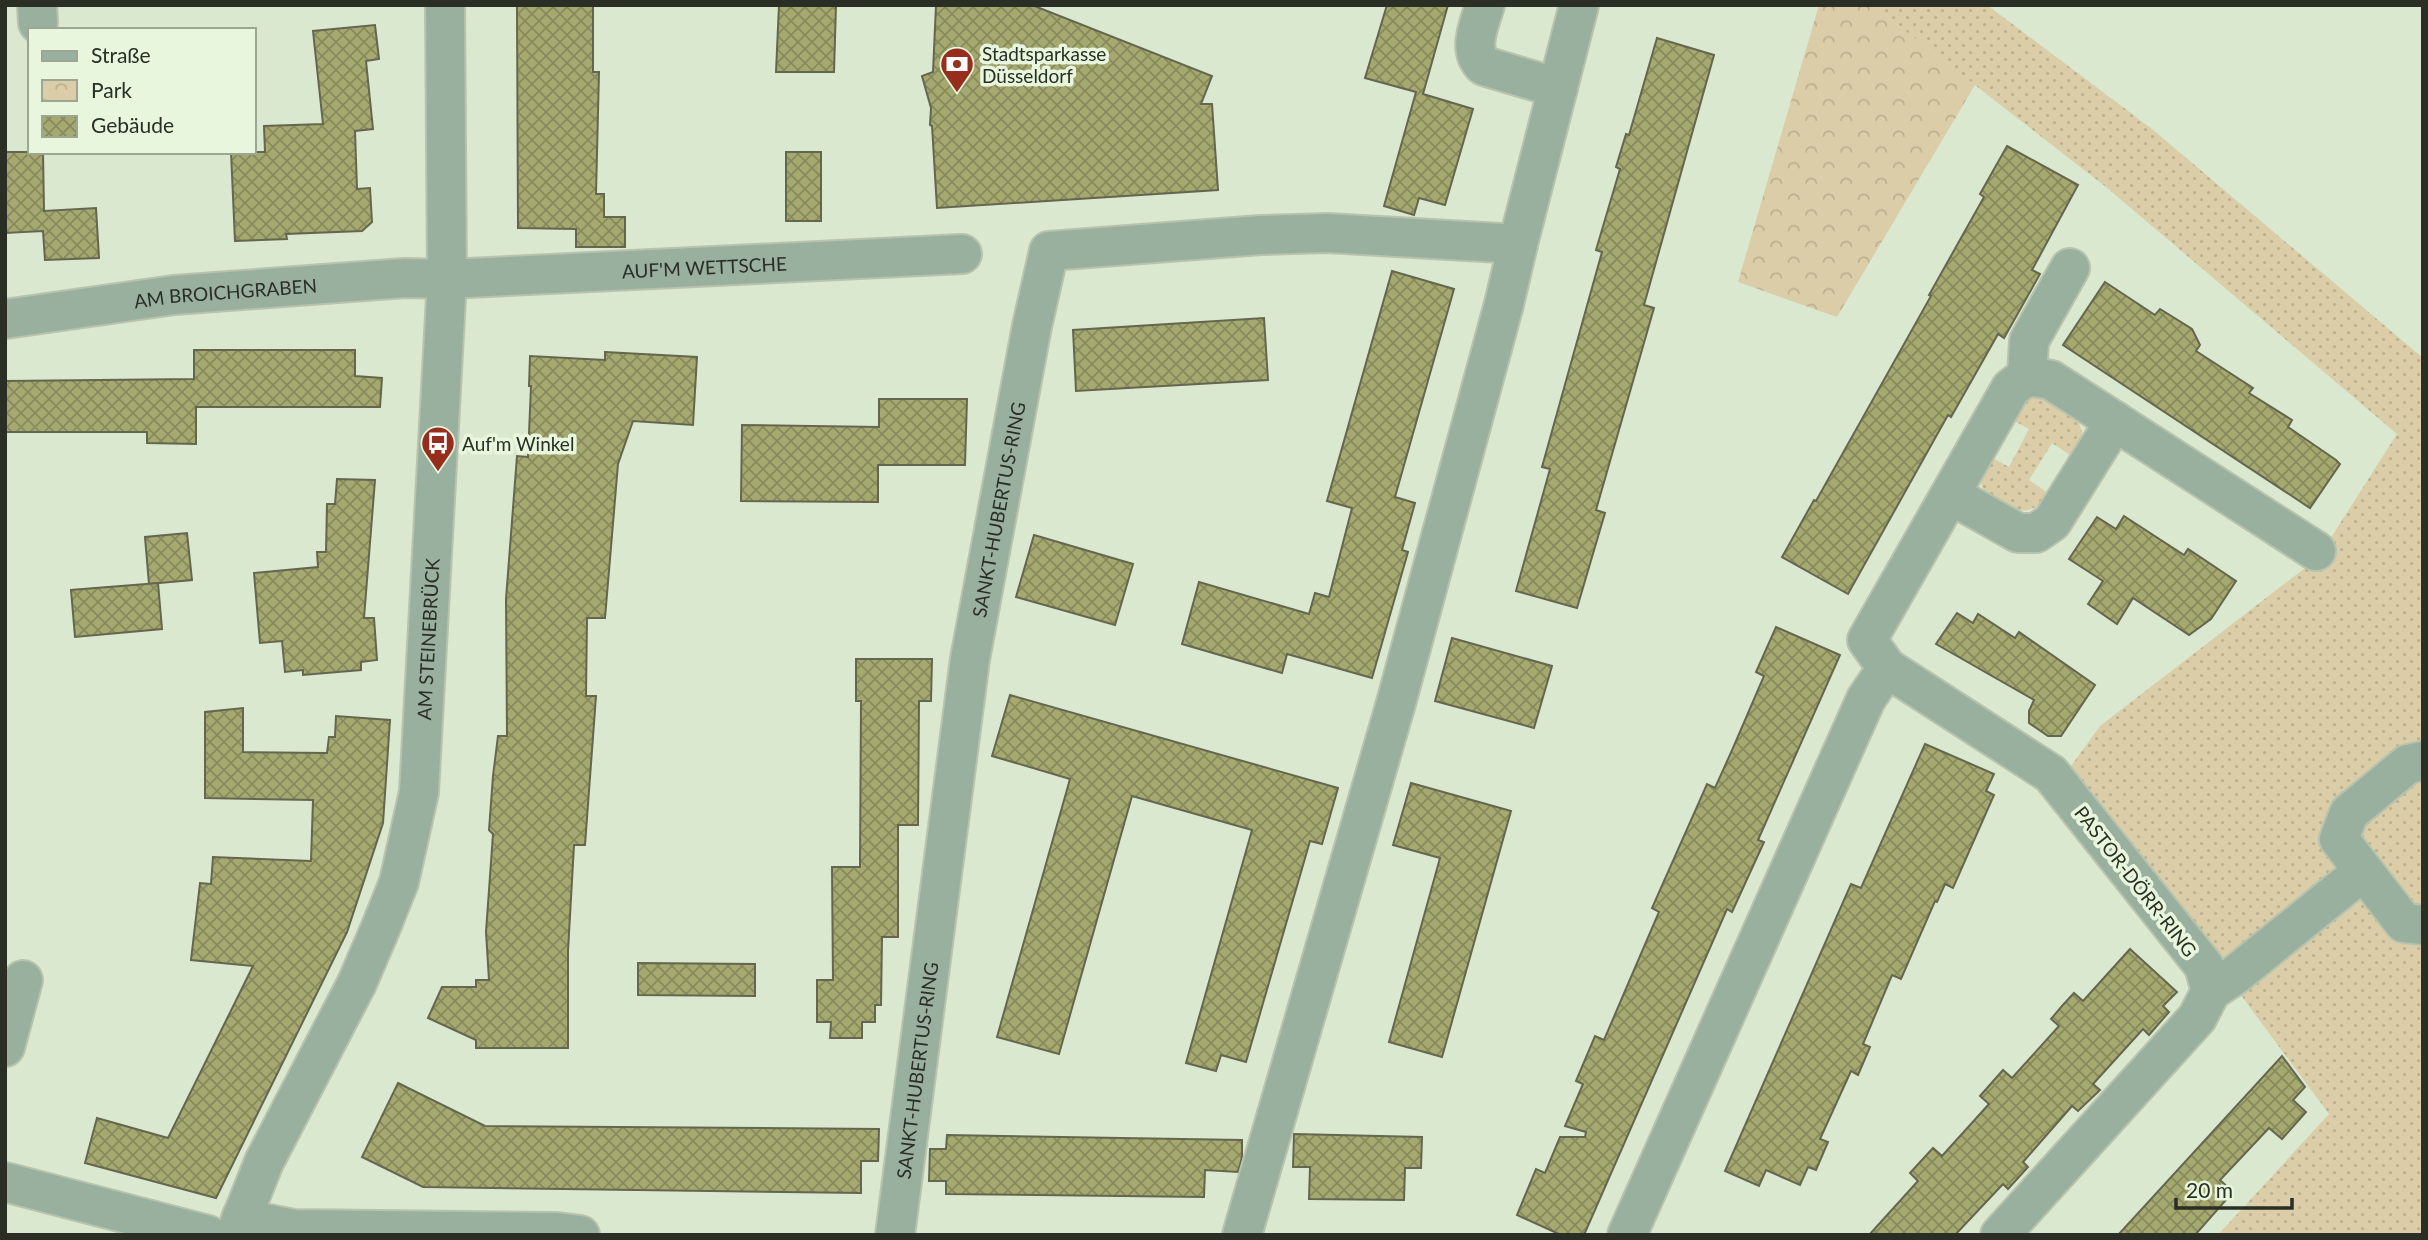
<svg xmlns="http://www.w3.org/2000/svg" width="2428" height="1240" font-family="Lato,sans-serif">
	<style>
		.grass { fill: url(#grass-dots) }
		.park { fill: url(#park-crowns) }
		.building { fill: url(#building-cross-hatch); stroke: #64664f; stroke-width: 2 }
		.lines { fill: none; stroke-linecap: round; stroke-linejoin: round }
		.minor-casing { stroke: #b8c3ae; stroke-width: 42 }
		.minor { stroke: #9ab09e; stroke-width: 38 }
		.labels { text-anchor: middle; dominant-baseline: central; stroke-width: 7; stroke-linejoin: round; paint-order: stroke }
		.poi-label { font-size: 19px; fill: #2a2e25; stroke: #e8f6dd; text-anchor: start }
		.street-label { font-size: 19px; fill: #2a2e25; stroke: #e8f6dd }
	</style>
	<defs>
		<pattern id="grass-dots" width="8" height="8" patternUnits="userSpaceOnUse" patternTransform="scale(1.75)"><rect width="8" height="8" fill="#dacda7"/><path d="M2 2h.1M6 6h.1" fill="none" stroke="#bbb090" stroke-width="1.8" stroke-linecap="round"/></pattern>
		<pattern id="park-crowns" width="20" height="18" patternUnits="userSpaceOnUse" patternTransform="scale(1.75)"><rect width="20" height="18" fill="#dacda7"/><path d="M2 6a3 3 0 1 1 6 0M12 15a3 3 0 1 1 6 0" fill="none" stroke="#bbb090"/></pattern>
		<pattern id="building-cross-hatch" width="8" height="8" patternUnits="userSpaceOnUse" patternTransform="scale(1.75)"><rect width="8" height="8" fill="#a6a96f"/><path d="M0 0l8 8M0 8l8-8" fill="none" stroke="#878a5b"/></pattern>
	</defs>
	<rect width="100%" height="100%" fill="#dbe8d0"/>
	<g class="grass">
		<polygon points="1872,5 1987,5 2152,129 2423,358 2423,1235 2218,1235 2329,1114 2071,766 2100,726 2318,558 2397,434 2106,187"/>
		<path d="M2033,396C2045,396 2050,399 2059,406C2082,421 2090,432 2073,457L2052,443L2029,480L2049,494C2035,514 2018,515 1998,502C1989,497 1982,492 1981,482C1979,473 1984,464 1987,455L2009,467L2029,429L2007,417L2023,399Z"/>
	</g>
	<polygon class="park" points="1819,5 1872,5 1975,85 1837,317 1738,282"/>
	<g class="building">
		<polygon points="517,5 593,5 593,72 599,72 596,194 604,194 604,217 625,217 625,247 576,247 576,229 518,228"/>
		<polygon points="779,5 836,5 834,72 776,72"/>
		<polygon points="936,5 1032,5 1212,76 1201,104 1212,104 1218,190 937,208 932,126 930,125 931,108 922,76 933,72"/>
		<polygon points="1387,5 1448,5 1423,94 1473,109 1445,205 1419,198 1414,215 1384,206 1416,92 1365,78"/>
		<polygon points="375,25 379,59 366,61 373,129 355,131 357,189 370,188 372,222 362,231 286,234 287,239 235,241 231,152 265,152 264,126 323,124 313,31"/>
		<polygon points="1657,38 1714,55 1644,305 1654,308 1596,510 1605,513 1577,608 1516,591 1550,469 1542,467 1602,252 1596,250 1620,169 1616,167 1626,134 1629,135"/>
		<polygon points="2007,146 2078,185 2032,270 2040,274 2004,338 1998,334 1951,417 1948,415 1848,594 1782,557 1814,500 1816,501 1931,296 1929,295 1984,197 1980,194"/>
		<polygon points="5,152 43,152 44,211 96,208 99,258 45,260 43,231 5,233"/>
		<rect x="786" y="152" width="35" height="69"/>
		<polygon points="1392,271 1454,289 1395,497 1415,503 1402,550 1408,552 1372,678 1287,654 1282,673 1182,644 1199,582 1309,614 1315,593 1329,597 1352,508 1327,501"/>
		<polygon points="2105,282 2155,315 2160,309 2192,329 2200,345 2196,351 2253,388 2249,393 2292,420 2288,427 2336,460 2340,464 2310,508 2063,345"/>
		<polygon points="1264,318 1268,380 1076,391 1073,330"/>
		<polygon points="194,350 355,350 355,376 382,378 380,407 196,407 196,444 147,443 147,432 5,432 5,381 194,379"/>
		<polygon points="605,352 697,357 693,425 633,421 618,464 605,618 587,618 586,696 596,696 585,845 574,845 568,951 568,1048 476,1048 476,1040 428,1018 442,987 476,987 476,980 489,980 486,932 493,834 489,830 493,776 498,736 507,736 506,599 517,456 528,457 531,386 529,386 530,356 605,360"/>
		<polygon points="879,399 967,399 965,465 878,465 878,502 741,501 742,425 879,427"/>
		<polygon points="337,479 375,480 364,618 374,618 377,660 361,662 361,670 303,675 303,670 285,672 282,641 260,643 254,573 318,567 317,552 326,552 327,504 335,504"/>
		<polygon points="2124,516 2184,555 2188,549 2236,581 2211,619 2189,635 2133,598 2117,624 2088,604 2103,581 2069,559 2097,517 2116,529"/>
		<polygon points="187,533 192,580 149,584 145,537"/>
		<polygon points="1034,535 1133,564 1115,625 1016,597"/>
		<polygon points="158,583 162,629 75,637 71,590"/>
		<polygon points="1957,613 1973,623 1978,614 2015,638 2019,632 2095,685 2061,736 2048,736 2029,723 2029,711 2034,700 1936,644"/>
		<polygon points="1776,627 1840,655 1758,840 1764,842 1732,912 1727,909 1584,1235 1561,1235 1517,1215 1536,1169 1545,1173 1560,1137 1585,1137 1586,1132 1565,1126 1583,1084 1576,1081 1595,1036 1604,1040 1628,984 1659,912 1652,908 1707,784 1715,788 1733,748 1764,676 1756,672"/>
		<polygon points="1452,638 1552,666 1534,728 1435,701"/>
		<polygon points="856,659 932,659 931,701 919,701 918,825 898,825 898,937 882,937 881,1005 875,1005 875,1022 862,1022 862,1038 830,1038 831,1022 817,1022 817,980 833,980 832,867 860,867 861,701 856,701"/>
		<polygon points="1010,695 1338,788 1322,844 1310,841 1246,1062 1221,1055 1216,1071 1186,1063 1252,830 1132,796 1059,1054 997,1037 1070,779 992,756"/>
		<polygon points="243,708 243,752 327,753 329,737 335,737 336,716 390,720 383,823 347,932 216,1198 85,1163 97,1118 168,1138 253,966 191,960 200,883 211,884 213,857 311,861 313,800 205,798 205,712"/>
		<polygon points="1925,744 1994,774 1986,791 1994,795 1953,888 1945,884 1937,902 1935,901 1901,979 1892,975 1863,1044 1870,1047 1858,1075 1851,1071 1820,1139 1828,1142 1816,1170 1808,1167 1800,1185 1766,1170 1759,1186 1725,1171 1851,884 1861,888"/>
		<polygon points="1411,783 1511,811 1442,1057 1389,1042 1440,858 1393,845"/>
		<polygon points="2130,949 2177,992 2163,1006 2169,1012 2149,1035 2143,1029 2093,1084 2100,1090 2078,1111 2072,1106 2023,1162 2028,1167 2008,1189 2003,1184 1955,1235 1869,1235 1918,1181 1910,1173 1933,1148 1942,1156 1989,1104 1980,1096 2003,1070 2012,1078 2059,1026 2051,1019 2062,1006 2074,993 2083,1001"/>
		<polygon points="638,963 755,964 755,996 638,995"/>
		<polygon points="2282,1056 2305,1087 2293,1100 2306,1112 2282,1139 2269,1128 2220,1180 2233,1192 2195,1235 2118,1235"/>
		<polygon points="398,1083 485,1126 879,1129 878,1161 861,1161 861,1193 423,1187 362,1157"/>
		<polygon points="1294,1134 1422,1137 1421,1168 1405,1168 1404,1200 1309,1199 1310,1167 1293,1167"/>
		<polygon points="947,1135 1242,1140 1242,1157 1238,1172 1205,1170 1204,1197 946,1194 946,1181 929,1181 930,1149 946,1149"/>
	</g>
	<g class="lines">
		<g class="minor-casing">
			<g id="minor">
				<polyline points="37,5 38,23"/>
				<path d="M1485,5C1479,25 1467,50 1484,66L1558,88"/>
				<polyline points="1518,244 1579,5"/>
				<path id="s1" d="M5,319L174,295L405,278L447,279L962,254"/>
				<polyline points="2027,376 2029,341 2070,268"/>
				<polyline points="1951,495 2018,533 2036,533 2052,522 2115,421"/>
				<polyline points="2423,761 2408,764 2349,813 2339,839 2404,923 2423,925"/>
				<polyline points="2211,991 2235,975 2362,872"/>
				<polyline points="5,1047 23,980"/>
				<polyline points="5,1182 208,1235"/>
				<polyline points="242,1216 264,1223 294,1229 557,1232 580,1235"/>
				<path id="s2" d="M235,1235L264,1162L357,983L381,927L399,882L419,792L447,279L445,5"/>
				<path id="s3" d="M895,1235L970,659L1032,326L1049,251L1261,235L1327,233L1518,244L1504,304L1396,703L1242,1235"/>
				<polyline points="1627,1235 1866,699 1887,668"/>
				<polyline points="2000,1235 2197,1018 2211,991 2204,966 2051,774 1887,668 1867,640 2011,388 2027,376 2051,380 2316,551"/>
			</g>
		</g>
		<use href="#minor" class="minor"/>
	</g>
	<defs>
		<g id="bank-pin" transform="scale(1.75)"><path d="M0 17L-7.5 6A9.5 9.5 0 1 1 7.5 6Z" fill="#972d1d" stroke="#e8f6dd"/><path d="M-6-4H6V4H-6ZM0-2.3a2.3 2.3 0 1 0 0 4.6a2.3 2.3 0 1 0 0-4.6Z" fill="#fff"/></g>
		<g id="bus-pin" transform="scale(1.75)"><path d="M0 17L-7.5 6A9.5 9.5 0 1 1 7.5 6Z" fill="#972d1d" stroke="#e8f6dd"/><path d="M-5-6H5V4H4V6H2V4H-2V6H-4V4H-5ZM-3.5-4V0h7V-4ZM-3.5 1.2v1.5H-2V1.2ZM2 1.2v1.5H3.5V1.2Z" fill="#fff"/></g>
	</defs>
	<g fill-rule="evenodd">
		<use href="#bank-pin" x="957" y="64"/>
		<use href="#bus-pin" x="438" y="443"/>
	</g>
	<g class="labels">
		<g class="poi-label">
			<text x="982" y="53">Stadtsparkasse<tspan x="982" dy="22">Düsseldorf</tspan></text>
			<text x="462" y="443">Auf'm Winkel</text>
		</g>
		<g class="street-label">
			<text stroke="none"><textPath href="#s1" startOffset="702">AUF'M WETTSCHE</textPath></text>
			<text stroke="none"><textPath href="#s1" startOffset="222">AM BROICHGRABEN</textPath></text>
			<text stroke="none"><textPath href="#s3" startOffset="733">SANKT-HUBERTUS-RING</textPath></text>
			<text stroke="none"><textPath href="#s2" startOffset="635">AM STEINEBRÜCK</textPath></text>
			<text transform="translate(2136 881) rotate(52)">PASTOR-DÖRR-RING</text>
			<text stroke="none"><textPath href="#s3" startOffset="166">SANKT-HUBERTUS-RING</textPath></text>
		</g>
	</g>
	<rect width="2428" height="1240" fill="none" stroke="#2a2e25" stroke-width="14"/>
	<rect x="28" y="28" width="228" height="126" fill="#e8f6dd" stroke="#9ca693" stroke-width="2"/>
	<rect x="42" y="51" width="35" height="10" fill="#9ab09e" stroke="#9ca693" stroke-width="2"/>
	<text x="91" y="63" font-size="21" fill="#2a2e25">Straße</text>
	<rect x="42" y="80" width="35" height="21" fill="url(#park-crowns)" stroke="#9ca693" stroke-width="2"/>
	<text x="91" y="98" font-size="21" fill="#2a2e25">Park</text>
	<rect x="42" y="116" width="35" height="21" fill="url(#building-cross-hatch)" stroke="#9ca693" stroke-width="2"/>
	<text x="91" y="133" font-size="21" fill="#2a2e25">Gebäude</text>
	<path d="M2176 1198v10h116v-10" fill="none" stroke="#2a2e25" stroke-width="3.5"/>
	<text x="2186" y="1198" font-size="21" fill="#2a2e25" stroke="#e8f6dd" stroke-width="5" paint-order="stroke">20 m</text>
</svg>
